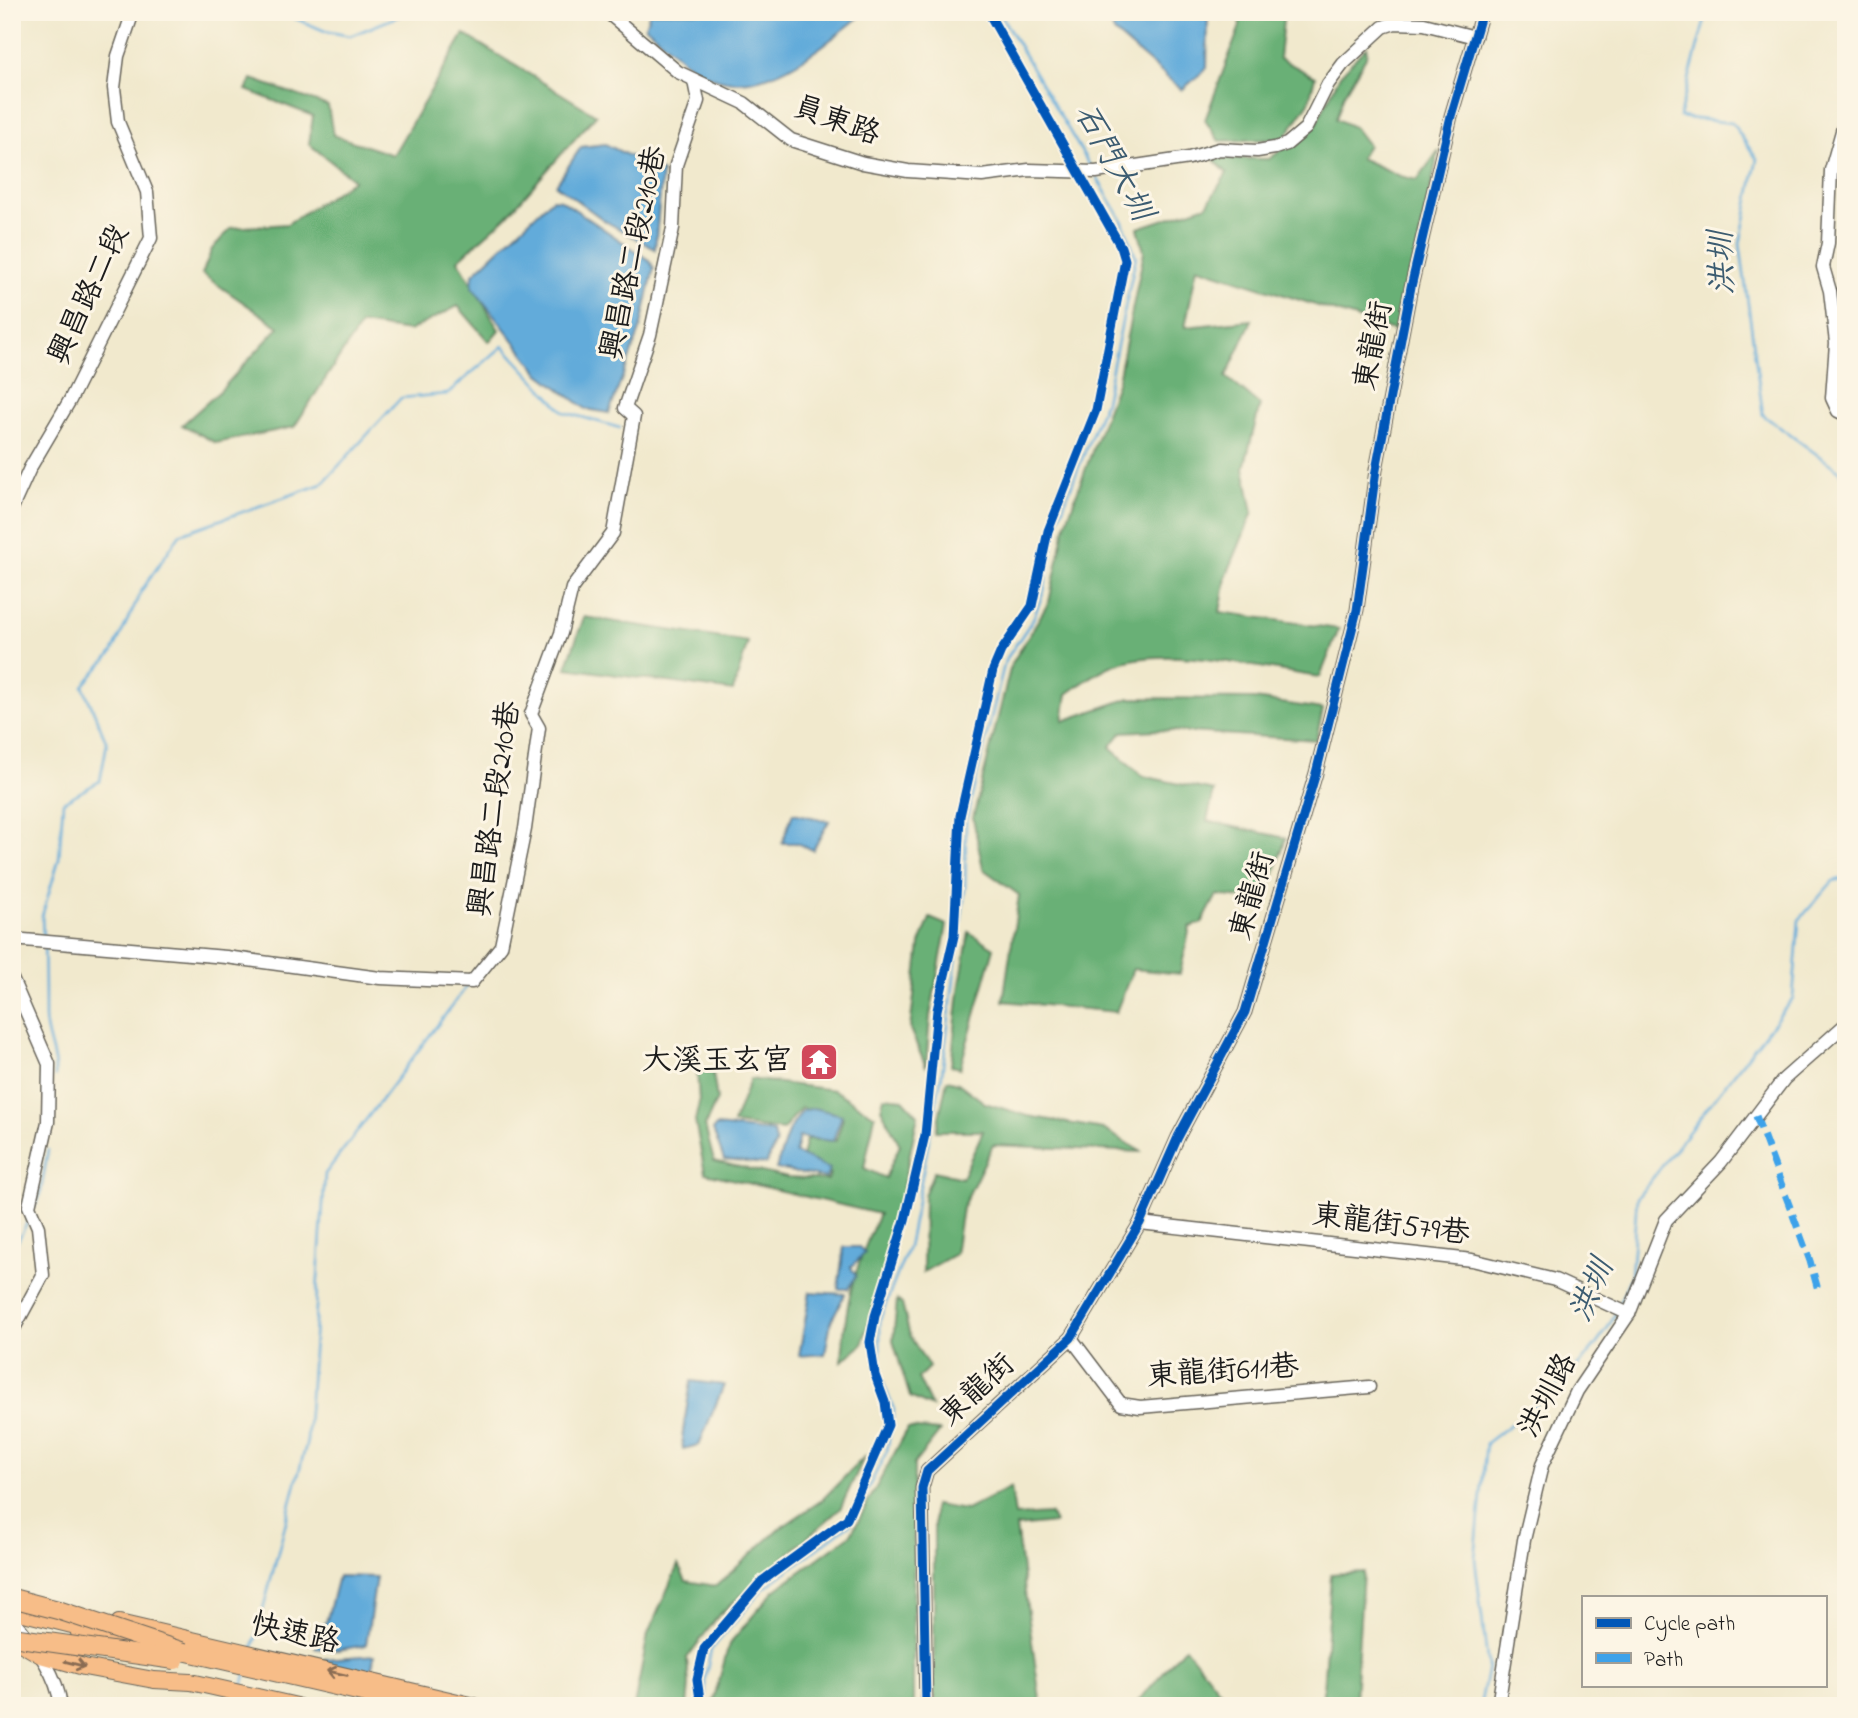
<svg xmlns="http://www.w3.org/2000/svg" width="1858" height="1718" font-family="'Indie Flower','LXGW WenKai TC',sans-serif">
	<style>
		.forest { fill: #69b076; stroke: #426649; stroke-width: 2 }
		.water { fill: #62abda; stroke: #3f647b; stroke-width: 2 }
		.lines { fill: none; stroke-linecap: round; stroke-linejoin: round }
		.stream { stroke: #62abda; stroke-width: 2.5 }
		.minor-casing { stroke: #67645a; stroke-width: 15 }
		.major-casing { stroke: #67645a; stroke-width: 18 }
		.highway-casing { stroke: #67645a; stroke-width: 20 }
		.minor { stroke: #fff; stroke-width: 12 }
		.major { stroke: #f7bd88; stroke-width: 16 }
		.highway { stroke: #f7bd88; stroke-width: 18 }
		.highway-bridge-casing { stroke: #67645a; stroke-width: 20; stroke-linecap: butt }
		.highway-bridge { stroke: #f7bd88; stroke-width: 18 }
		.quiet { stroke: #3da2ea; stroke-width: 7; stroke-dasharray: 14 7; stroke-linecap: butt }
		.cycleway-casing { stroke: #fcf5e5; stroke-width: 13 }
		.cycleway { stroke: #0057b8; stroke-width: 9 }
		.oneway { stroke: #8a6c52 }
		.labels { text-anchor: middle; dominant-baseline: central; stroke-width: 6; stroke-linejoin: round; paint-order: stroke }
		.street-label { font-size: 30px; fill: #1c1c1c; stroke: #fcf5e5 }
		.poi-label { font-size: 30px; fill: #1c1c1c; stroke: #fcf5e5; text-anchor: end }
		.water-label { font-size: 32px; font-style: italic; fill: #3c5c71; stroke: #fcf5e5 }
	</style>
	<rect width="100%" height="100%" fill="#fcf5e5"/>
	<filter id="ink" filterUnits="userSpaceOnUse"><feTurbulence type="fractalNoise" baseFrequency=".0143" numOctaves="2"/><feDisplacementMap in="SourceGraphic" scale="14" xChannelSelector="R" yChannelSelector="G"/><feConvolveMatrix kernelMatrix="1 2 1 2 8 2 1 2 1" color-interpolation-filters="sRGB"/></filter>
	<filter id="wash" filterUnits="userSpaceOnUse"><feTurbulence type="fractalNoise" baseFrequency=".00686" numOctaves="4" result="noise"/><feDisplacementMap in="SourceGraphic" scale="28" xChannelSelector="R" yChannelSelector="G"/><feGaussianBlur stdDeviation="1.57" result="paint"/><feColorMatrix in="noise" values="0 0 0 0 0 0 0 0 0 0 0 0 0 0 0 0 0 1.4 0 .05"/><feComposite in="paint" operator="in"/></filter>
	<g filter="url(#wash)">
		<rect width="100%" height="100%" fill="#f1e9cd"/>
		<g class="forest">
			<polygon points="1238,12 1284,12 1279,58 1315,77 1309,102 1284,139 1219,141 1205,120 1240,26"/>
			<polygon points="464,34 596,115 506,217 458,260 499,330 489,342 458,306 409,331 361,324 294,427 216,443 182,425 221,390 279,327 202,274 212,249 231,228 287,224 354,180 309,144 313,116 246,90 252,79 328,106 333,135 393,155"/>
			<path d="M1367,46L1366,57L1344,94L1336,119L1354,127L1368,145L1360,158L1400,176L1417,180L1439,150L1399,332L1197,267L1185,327L1252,320L1226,377L1260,405L1244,468L1253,512L1226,577L1220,612L1339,629L1320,677C1261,669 1170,644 1113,665C1096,672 1082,683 1067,694L1063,721L1130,698L1254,699L1323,709L1316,740L1157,730L1122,732L1110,747L1142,776L1214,791L1207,821L1286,838L1265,901L1217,895L1202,923L1190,927L1180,974L1133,969L1116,1012L1003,1001L1019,895L983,869L973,818L1011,665L1049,602L1066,523L1118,380L1144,252L1138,228L1207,205L1227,173L1212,158L1269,159L1315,126L1340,75Z"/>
			<polygon points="584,617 748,642 733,691 566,668"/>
			<polygon points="930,918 947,925 930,1016 926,1067 910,1029 920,944"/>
			<polygon points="969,932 994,948 960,1068 951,1066 959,990"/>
			<path d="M697,1069L713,1073L717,1099L705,1126L714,1161L788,1178L828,1180L830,1173L802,1157L806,1139L836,1141L843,1118L801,1108L783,1130L733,1124L750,1079L834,1090L875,1116L864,1168L885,1178L900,1145L881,1109L884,1097L903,1099L918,1115L888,1259L862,1345L842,1361C845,1300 854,1270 879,1214L705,1173L695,1121L699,1103Z"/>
			<polygon points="947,1080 958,1083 985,1103 1028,1116 1103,1129 1142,1152 993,1145 962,1208 955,1254 923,1272 924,1195 934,1171 962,1178 983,1131 936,1131"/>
			<polygon points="897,1300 902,1304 910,1336 929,1367 918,1378 932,1407 910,1397 893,1341"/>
			<polygon points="908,1428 940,1431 914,1464 913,1706 712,1706 729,1644 774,1591 851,1534"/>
			<polygon points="865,1456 840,1509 719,1615 687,1658 689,1685 687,1706 634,1706 648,1634 678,1565 686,1581 716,1586 779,1529 822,1500"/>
			<polygon points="1011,1487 1015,1516 1050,1514 1055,1523 1016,1527 1041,1706 934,1706 934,1505 966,1510"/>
			<polygon points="1363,1572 1355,1699 1352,1706 1322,1706 1331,1574"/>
			<polygon points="1185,1647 1232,1706 1134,1706"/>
		</g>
		<g class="water">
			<path d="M650,12H866C821,46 763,103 704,74C683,64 663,41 645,26Z"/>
			<polygon points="1107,12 1208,12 1207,68 1182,90 1114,32"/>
			<polygon points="605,144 662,172 655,249 605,221 556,185 581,147"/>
			<polygon points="552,199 561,200 649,260 654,268 640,330 609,413 586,409 540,374 472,287 473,274"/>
			<polygon points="793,813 829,821 813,850 796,843 782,843"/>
			<polygon points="814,1108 842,1115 833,1141 799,1137 795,1153 830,1169 826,1178 776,1169 788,1132 802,1111"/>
			<polygon points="716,1126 774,1132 776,1143 766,1164 724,1160 713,1130"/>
			<polygon points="844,1247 859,1247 865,1253 851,1267 856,1276 848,1289 838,1289"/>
			<polygon points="810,1292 845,1294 831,1321 825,1354 799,1356"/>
			<polygon points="691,1381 724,1385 699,1445 683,1449 682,1438"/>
			<polygon points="338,1576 376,1577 366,1645 338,1650 315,1648 327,1619"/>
			<polygon points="374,1655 371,1677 322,1664 325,1659"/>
		</g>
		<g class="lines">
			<g class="stream">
				<polyline points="280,12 325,31 350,36 409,12"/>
				<polyline points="999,12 1090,166"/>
				<polyline points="1707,12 1679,117 1732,123 1757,159 1740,244 1763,415 1841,472 1846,489"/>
				<polyline points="43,938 42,916 59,859 63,802 100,781 107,743 83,686 112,653 142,590 180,534 322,484 401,398 447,394 503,346 564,412 620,428"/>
				<path d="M44,945C45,969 45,993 45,1017C45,1037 57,1056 55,1077"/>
				<polyline points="34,1207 40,1196 48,1150"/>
				<polyline points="12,1252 30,1217"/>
				<polyline points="1618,1306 1631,1276 1637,1198 1793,998 1799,920 1833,881 1846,878"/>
				<polyline points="253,1648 307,1441 325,1174 467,986"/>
				<polyline points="242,1689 247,1672"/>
				<polyline points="238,1706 240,1699"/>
				<polyline points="706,1706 705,1679 711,1650 763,1589 850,1524 887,1451 894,1410 880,1375 880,1319 908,1247 942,1074 965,889 966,821 1005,661 1033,619 1044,591 1058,520 1105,401 1136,257 1122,220 1097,178"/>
				<path d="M1480,1706L1488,1667L1475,1559L1486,1443C1530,1409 1593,1364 1616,1312"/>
			</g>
		</g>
	</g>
	<g filter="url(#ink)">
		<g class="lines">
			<g class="minor-casing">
				<g id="minor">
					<polyline points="607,12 678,72 744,103 791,140 863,163 908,171 982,176 1029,170 1096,172 1189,158 1219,149 1257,151 1275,148 1287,144 1306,128 1328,84 1343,64 1383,27 1395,23 1424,24 1475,37"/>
					<polyline points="1846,117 1831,170 1828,243 1823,267 1830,291 1836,343 1832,398 1838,411 1846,415"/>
					<polyline points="12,508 30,468 70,400 151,238 147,192 118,122 114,88 118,56 133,12"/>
					<polyline points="12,939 226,957 380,978 472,982 501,946 525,829 539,728 531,714 561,633 572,588 613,533 634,416 625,408 650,335 673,228 676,165 698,101 694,81"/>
					<polyline points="12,979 49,1064 48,1122 29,1206 38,1227 43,1275 12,1332"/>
					<polyline points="1140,1223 1472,1260 1555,1280 1629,1314"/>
					<polyline points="1071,1338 1121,1404 1140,1407 1369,1387"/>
					<path d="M12,1618C34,1646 56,1670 61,1706"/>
					<polyline points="926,1706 922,1488 927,1471 1071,1338 1140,1223 1178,1137 1245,1012 1316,773 1357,610 1376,470 1411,287 1451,116 1482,12"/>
					<polyline points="1498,1706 1524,1540 1542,1465 1577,1391 1629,1314 1666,1220 1721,1162 1784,1079 1846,1024"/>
				</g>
			</g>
			<g class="major-casing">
				<g id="major">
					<polyline points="119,1623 475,1706"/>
					<polyline points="12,1638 41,1655 84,1667 154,1680 191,1682 297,1706"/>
				</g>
			</g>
			<g class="highway-casing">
				<g id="highway">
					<polyline points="12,1609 96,1630"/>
					<polyline points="80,1633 138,1649"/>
					<polyline points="170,1648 423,1706"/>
				</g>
			</g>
			<use href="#minor" class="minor"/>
			<use href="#major" class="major"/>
			<use href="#highway" class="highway"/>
			<g class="highway-bridge-casing">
				<g id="highway-bridge">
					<polyline points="12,1598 58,1610 184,1652"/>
					<polyline points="12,1637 175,1660"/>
				</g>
			</g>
			<use href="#highway-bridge" class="highway-bridge"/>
			<polyline class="quiet" points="1756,1116 1810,1261 1818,1290"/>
			<g class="cycleway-casing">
				<g id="cycleway">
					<polyline points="697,1706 700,1699 697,1679 704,1649 762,1581 847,1519 888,1425 885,1402 875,1375 870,1342 875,1316 905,1220 925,1135 937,1010 954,936 960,816 993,670 1001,651 1032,606 1048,531 1096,410 1125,260 1121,247 988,12"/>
					<polyline points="926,1706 922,1488 927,1471 1071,1338 1140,1223 1178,1137 1245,1012 1316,773 1357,610 1376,470 1411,287 1451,116 1482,12"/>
				</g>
			</g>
			<use href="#cycleway" class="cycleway"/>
		</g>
		<defs><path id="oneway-shaft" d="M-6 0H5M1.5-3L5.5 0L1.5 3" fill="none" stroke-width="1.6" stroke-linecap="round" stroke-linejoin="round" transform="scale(1.75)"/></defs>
		<g class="oneway">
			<use href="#oneway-shaft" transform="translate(75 1664) rotate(14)"/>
			<use href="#oneway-shaft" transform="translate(337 1673) rotate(-167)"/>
		</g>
	</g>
	<defs>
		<g id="temple-square" transform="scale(2.0125)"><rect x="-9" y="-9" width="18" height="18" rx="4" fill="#d1495b" stroke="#fcf5e5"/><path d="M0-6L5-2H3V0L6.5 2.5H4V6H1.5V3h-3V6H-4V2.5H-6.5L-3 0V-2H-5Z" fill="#fff"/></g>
	</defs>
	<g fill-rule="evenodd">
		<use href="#temple-square" x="819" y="1062"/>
	</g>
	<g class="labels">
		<g class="street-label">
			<text transform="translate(836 122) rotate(20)">員東路</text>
			<text transform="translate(635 253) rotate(-78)">興昌路二段210巷</text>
			<text transform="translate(90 295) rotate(-65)">興昌路二段</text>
			<text transform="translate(1375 346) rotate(-79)">東龍街</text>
			<text transform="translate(496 809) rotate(-82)">興昌路二段210巷</text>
			<text transform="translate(1254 896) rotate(-74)">東龍街</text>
			<text transform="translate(1391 1226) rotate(7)">東龍街579巷</text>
			<text transform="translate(1223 1373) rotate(-4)">東龍街611巷</text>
			<text transform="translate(978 1391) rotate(-43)">東龍街</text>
			<text transform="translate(1549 1396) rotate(-62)">洪圳路</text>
			<text transform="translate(295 1635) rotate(13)">快速路</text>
		</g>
		<g class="poi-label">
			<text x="792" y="1062">大溪玉玄宮</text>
		</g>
		<g class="water-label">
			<text transform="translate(1112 163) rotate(61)">石門大圳</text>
			<text transform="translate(1724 263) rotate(-92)">洪圳</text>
			<text transform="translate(1593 1291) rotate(-67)">洪圳</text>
		</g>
	</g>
	<rect width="1858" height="1718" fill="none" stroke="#fcf5e5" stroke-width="42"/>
	<rect x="1582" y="1596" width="245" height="91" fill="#fcf5e5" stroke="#a29e95" stroke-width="2"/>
	<rect x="1596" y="1618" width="35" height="10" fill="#0057b8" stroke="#a29e95" stroke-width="2"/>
	<text x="1644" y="1630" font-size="21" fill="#1c1c1c">Cycle path</text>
	<rect x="1596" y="1653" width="35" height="10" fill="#3da2ea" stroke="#a29e95" stroke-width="2"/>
	<text x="1644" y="1666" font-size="21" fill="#1c1c1c">Path</text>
</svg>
